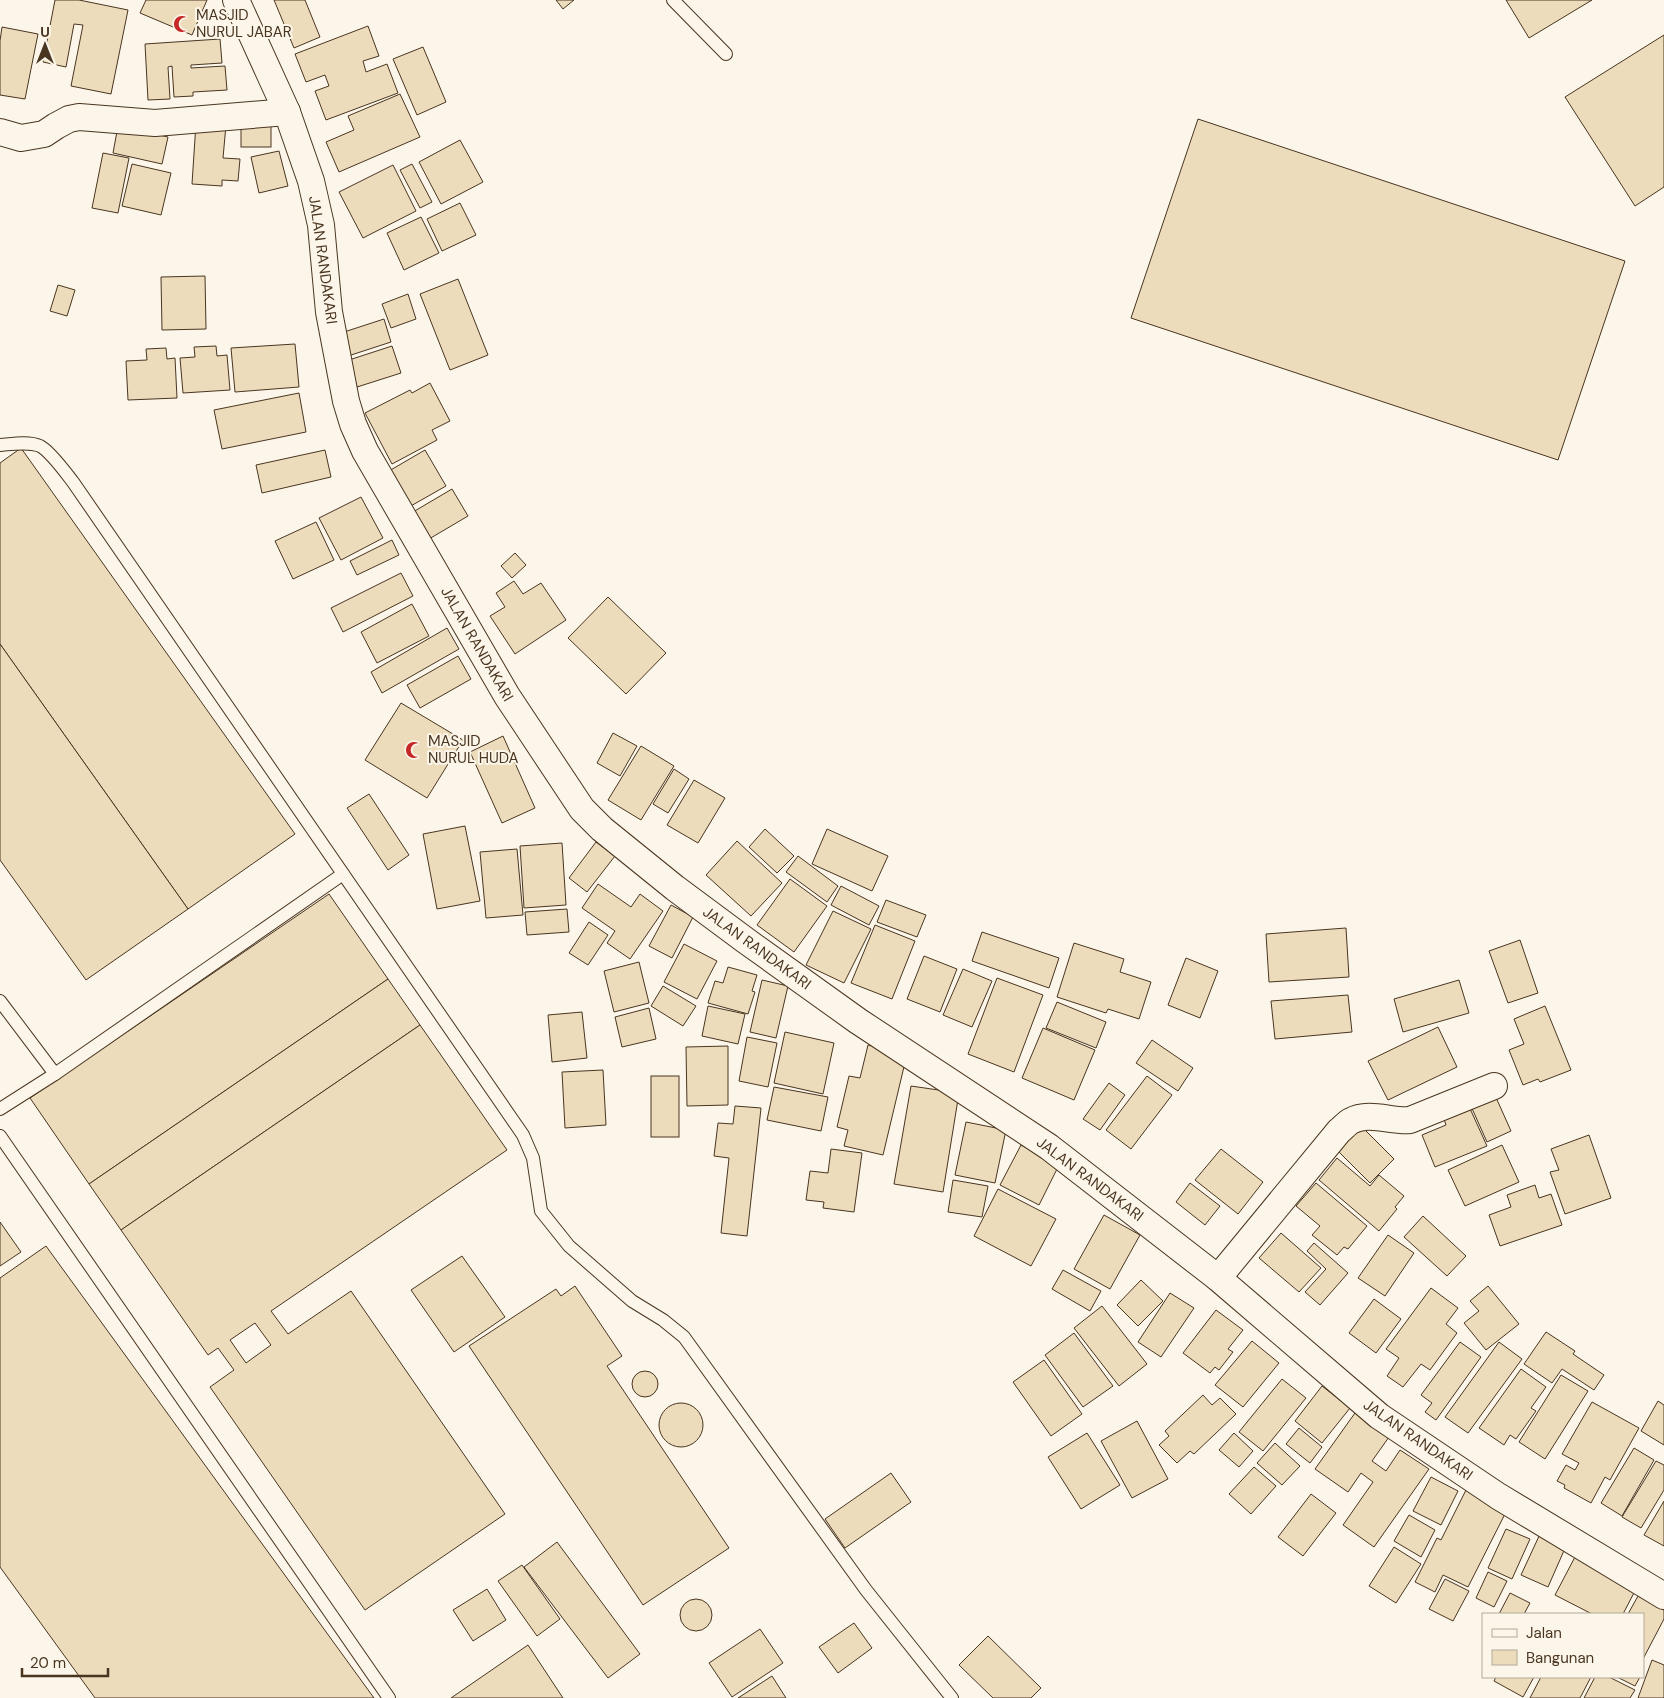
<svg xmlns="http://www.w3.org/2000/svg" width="1664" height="1698" font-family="'DM Sans',sans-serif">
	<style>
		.building { fill: #ecdcbc; stroke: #4a3520; fill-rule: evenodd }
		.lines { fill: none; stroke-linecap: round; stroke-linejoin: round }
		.lane-casing { stroke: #4a3520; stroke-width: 14 }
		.street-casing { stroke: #4a3520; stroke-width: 28 }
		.lane { stroke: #fbf6e9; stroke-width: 12 }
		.street { stroke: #fbf6e9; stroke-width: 26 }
		.labels { text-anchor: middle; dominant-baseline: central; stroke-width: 4; stroke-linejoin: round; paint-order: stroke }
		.poi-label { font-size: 15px; fill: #4a3520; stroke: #fbf6e9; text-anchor: start }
		.street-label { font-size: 15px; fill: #4a3520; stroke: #fbf6e9 }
	</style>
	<rect width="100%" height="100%" fill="#fbf6e9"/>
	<g class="building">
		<polygon points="55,0 79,0 128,10 111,94 71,86 83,25 74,24 66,67 43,62"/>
		<polygon points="146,0 207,0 192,35 140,13"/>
		<polygon points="274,0 305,0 320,37 294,48"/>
		<polygon points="556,0 574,0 563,9"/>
		<polygon points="1506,0 1592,0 1529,38"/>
		<polygon points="368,26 379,56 363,61 366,72 387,64 398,93 326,120 315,91 329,86 325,75 306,82 295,54"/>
		<polygon points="2,27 38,34 25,99 0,95 0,41"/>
		<polygon points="1664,35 1664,187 1635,206 1565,97"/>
		<polygon points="220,39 222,63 191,65 191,68 225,66 227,90 193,92 193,96 174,97 172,66 168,67 170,99 148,100 145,44"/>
		<polygon points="423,47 446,102 417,115 393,59"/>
		<polygon points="400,94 420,137 339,172 326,142 354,130 348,116"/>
		<polygon points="1198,119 1625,261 1558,460 1131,318"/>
		<rect x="241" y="121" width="30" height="26"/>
		<polygon points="196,123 226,125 223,158 240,159 238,181 222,180 222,186 192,184"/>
		<polygon points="118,126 168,137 162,164 113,153"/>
		<polygon points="460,140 483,182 441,204 419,162"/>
		<polygon points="279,151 288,186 259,193 251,157"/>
		<polygon points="103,153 129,158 118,213 92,208"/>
		<polygon points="132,164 171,173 161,215 122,206"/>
		<polygon points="412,164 432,202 420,208 400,170"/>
		<polygon points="393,165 416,211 363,238 339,192"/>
		<polygon points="460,203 476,235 442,251 427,219"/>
		<polygon points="421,217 439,253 404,270 387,233"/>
		<polygon points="205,276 206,329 162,330 161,277"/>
		<polygon points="458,279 488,355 450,370 420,294"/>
		<polygon points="58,285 75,290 67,316 50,311"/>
		<polygon points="408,294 416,319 391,328 382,304"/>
		<polygon points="384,319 391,342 348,356 341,333"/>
		<polygon points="295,344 299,387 235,392 231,348"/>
		<polygon points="216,346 217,356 227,355 230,390 183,393 180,358 195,357 194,347"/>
		<polygon points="392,346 401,373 357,387 349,360"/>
		<polygon points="166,348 167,359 175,358 177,398 128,400 126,361 147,360 146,349"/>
		<polygon points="430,383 450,421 432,430 437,440 392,464 365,413 410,390 412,393"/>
		<polygon points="299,393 306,432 222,449 214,410"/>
		<polygon points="21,448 295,834 188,909 0,644 0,463"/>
		<polygon points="325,450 331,477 262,493 256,465"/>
		<polygon points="425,450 446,486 409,507 389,471"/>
		<polygon points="452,489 468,516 429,539 413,512"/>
		<polygon points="361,497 383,538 341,560 319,518"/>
		<polygon points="316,522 334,560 293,579 275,541"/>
		<polygon points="392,540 399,555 357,575 350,561"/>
		<polygon points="515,553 526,565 512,578 501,566"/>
		<polygon points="401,573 413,596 343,632 331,608"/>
		<polygon points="514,581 523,594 541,583 566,620 515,654 490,616 505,607 496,593"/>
		<polygon points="608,597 666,653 626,694 568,638"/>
		<polygon points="412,604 429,636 377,663 361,632"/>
		<polygon points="447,628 459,649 382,693 371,672"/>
		<polygon points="0,644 188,909 86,980 0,860"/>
		<polygon points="458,656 471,679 420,708 407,685"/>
		<polygon points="401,703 463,740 427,798 365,760"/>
		<polygon points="613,733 637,746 620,776 597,763"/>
		<polygon points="503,736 535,808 502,823 470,752"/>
		<polygon points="641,746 674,766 641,820 608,800"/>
		<polygon points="674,769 689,779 668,813 653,804"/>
		<polygon points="694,780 725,798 698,843 667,825"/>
		<polygon points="369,794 409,855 388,870 347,808"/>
		<polygon points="465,826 480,901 437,909 423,834"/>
		<polygon points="765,829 794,856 777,873 749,847"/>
		<polygon points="827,829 888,856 872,891 812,864"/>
		<polygon points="737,841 782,883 751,916 706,875"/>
		<polygon points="596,842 615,856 587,892 569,878"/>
		<polygon points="562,843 566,905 524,908 520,846"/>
		<polygon points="517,849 523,915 486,918 480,852"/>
		<polygon points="798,856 838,886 827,902 786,872"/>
		<polygon points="790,879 827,906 794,952 757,925"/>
		<polygon points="598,884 631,907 640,894 663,911 630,959 607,943 615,931 582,908"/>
		<polygon points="841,886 879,906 869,925 831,905"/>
		<polygon points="329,894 388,979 89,1184 30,1098"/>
		<polygon points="886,900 926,915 917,937 877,922"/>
		<polygon points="671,905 693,917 672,958 649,946"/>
		<polygon points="567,909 569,932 527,935 525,912"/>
		<polygon points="833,911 871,929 844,983 806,965"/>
		<polygon points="589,922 608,935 588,965 569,953"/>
		<polygon points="875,925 915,941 892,999 851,983"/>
		<polygon points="1346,928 1349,977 1269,982 1266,934"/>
		<polygon points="982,932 1059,958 1049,988 972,961"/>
		<polygon points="1520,940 1538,993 1508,1003 1489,951"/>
		<polygon points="1074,943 1124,959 1120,972 1151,982 1139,1019 1108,1009 1106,1013 1057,997"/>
		<polygon points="684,944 717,961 697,999 664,982"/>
		<polygon points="924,956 957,969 940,1012 907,999"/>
		<polygon points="1186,958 1218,971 1200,1018 1168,1005"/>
		<polygon points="639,962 649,1003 614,1012 604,971"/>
		<polygon points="728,967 757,975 752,991 755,992 748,1014 708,1003 715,981 723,983"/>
		<polygon points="963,969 992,981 972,1027 943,1015"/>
		<polygon points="997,978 1043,995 1014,1072 968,1054"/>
		<polygon points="388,979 420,1025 121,1230 89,1184"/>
		<polygon points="762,980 788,986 776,1038 750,1032"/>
		<polygon points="1459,980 1469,1013 1403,1032 1394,999"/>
		<polygon points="663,986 696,1006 683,1026 651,1006"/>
		<polygon points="1348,995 1352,1032 1275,1039 1271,1001"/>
		<polygon points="1057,1002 1106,1022 1096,1048 1046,1028"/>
		<polygon points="708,1006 745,1014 738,1044 702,1036"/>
		<polygon points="1545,1006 1571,1070 1540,1082 1538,1079 1523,1085 1509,1050 1524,1044 1514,1019"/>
		<polygon points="649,1008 656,1039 622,1047 615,1017"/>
		<polygon points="582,1012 587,1058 552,1062 548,1015"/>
		<path d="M420,1025L507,1150L271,1311L288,1334L351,1291L505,1514L365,1610L210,1387L234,1370L218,1348L208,1355L121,1230ZM255,1323L271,1345L246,1363L230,1340Z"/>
		<polygon points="1438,1027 1457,1067 1388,1100 1368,1061"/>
		<polygon points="1043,1028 1095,1050 1074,1100 1022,1078"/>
		<polygon points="785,1032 834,1043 823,1094 774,1083"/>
		<polygon points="747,1037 777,1043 768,1087 739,1081"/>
		<polygon points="1152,1040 1193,1068 1178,1091 1136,1063"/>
		<polygon points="868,1045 907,1054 883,1155 844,1146 848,1130 837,1127 849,1076 860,1078"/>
		<polygon points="728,1046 728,1105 687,1106 686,1047"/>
		<polygon points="603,1070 606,1125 565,1128 562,1072"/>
		<rect x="651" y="1076" width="28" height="61"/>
		<polygon points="1147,1076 1172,1095 1131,1149 1106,1130"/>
		<polygon points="1109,1083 1125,1095 1100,1130 1083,1119"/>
		<polygon points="911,1086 959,1093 943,1192 894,1184"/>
		<polygon points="774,1087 828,1097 821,1131 767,1120"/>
		<polygon points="1494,1093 1511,1131 1487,1142 1470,1104"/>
		<polygon points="1467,1102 1487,1146 1435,1167 1422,1135 1446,1125 1442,1113"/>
		<polygon points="735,1106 761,1108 747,1236 721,1233 729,1158 714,1156 718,1123 733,1124"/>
		<polygon points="966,1122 1006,1130 995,1183 955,1175"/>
		<polygon points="1360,1125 1394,1159 1370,1183 1335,1148"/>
		<polygon points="1589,1135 1611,1198 1565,1214 1550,1172 1559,1170 1551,1149"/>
		<polygon points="1021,1145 1059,1165 1039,1205 1000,1185"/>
		<polygon points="1502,1145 1519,1182 1465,1206 1448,1170"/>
		<polygon points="831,1149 862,1153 854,1212 823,1208 824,1202 806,1200 810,1171 828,1173"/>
		<polygon points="1221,1149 1263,1182 1238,1214 1195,1180"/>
		<polygon points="1337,1158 1370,1186 1379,1175 1404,1196 1395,1207 1397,1209 1379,1231 1319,1180"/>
		<polygon points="953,1180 988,1186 982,1217 948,1212"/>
		<polygon points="1190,1183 1220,1206 1205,1225 1176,1202"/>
		<polygon points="1316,1183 1367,1226 1348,1249 1344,1247 1337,1255 1312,1235 1320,1226 1296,1206"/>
		<polygon points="1535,1185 1539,1198 1551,1194 1562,1225 1500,1246 1489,1215 1511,1207 1507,1195"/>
		<polygon points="998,1189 1056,1219 1031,1266 974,1236"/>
		<polygon points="1104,1215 1140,1235 1110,1289 1074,1269"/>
		<polygon points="1423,1216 1466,1256 1447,1276 1404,1237"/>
		<polygon points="0,1222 21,1252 0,1266"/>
		<polygon points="1281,1233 1321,1268 1299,1292 1259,1258"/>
		<polygon points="1388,1235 1414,1253 1385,1296 1358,1278"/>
		<polygon points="1314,1243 1348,1273 1320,1305 1305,1292 1326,1269 1307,1251"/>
		<polygon points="46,1246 374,1698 95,1698 0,1567 0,1278"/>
		<polygon points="462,1256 505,1317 454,1352 411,1290"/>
		<polygon points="1063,1270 1101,1291 1090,1311 1052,1289"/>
		<polygon points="1141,1280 1163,1301 1138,1326 1117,1305"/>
		<polygon points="575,1286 622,1356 607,1366 729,1548 643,1605 469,1346 556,1289 561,1296"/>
		<polygon points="1488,1286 1519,1324 1486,1350 1464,1323 1479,1311 1470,1301"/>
		<polygon points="1431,1288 1458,1308 1446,1324 1457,1333 1430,1370 1421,1364 1403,1387 1387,1376 1399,1358 1386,1349"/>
		<polygon points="1170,1293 1194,1308 1161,1357 1138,1342"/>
		<polygon points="1374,1299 1401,1319 1376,1353 1349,1333"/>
		<polygon points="1102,1306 1147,1364 1119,1386 1074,1328"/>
		<polygon points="1216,1310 1243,1330 1228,1349 1233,1352 1219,1370 1215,1367 1210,1373 1183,1353"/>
		<polygon points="1546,1332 1575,1351 1573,1354 1604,1375 1594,1390 1562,1369 1552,1383 1524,1364"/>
		<polygon points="1074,1333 1113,1386 1083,1407 1045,1355"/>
		<polygon points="1252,1341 1279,1363 1243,1407 1215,1385"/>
		<polygon points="1460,1342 1481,1357 1436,1420 1425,1412 1432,1403 1421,1395"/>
		<polygon points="1499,1342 1522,1359 1468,1433 1445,1417"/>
		<polygon points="1044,1360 1082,1414 1051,1436 1013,1382"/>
		<polygon points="1521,1369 1546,1387 1531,1408 1536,1411 1516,1439 1510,1435 1504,1445 1479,1428"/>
		<circle cx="645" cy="1384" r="13"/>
		<polygon points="1561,1375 1588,1391 1545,1459 1519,1442"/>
		<polygon points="1282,1379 1306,1398 1263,1451 1239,1432"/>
		<polygon points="1322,1386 1350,1408 1322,1443 1295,1421"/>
		<polygon points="1203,1395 1212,1405 1220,1398 1236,1414 1194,1454 1190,1451 1177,1463 1159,1445 1169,1436 1165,1431"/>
		<polygon points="1658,1401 1664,1405 1664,1445 1641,1431"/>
		<polygon points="1592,1402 1639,1428 1610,1480 1605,1477 1591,1503 1564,1488 1565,1485 1557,1481 1566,1465 1575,1470 1579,1463 1562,1454"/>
		<circle cx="681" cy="1425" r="22"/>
		<polygon points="1355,1413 1389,1437 1372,1461 1386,1471 1400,1450 1429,1469 1374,1547 1343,1525 1373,1482 1361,1473 1348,1492 1315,1469"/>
		<polygon points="1137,1421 1168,1479 1132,1498 1101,1441"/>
		<polygon points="1299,1428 1322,1447 1310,1463 1286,1444"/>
		<polygon points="1087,1433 1120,1485 1081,1509 1048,1457"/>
		<polygon points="1234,1433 1253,1451 1239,1467 1219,1450"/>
		<polygon points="1275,1443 1300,1466 1282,1485 1257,1463"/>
		<polygon points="1634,1448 1654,1460 1622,1516 1601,1503"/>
		<polygon points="1656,1461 1664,1465 1664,1490 1641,1528 1622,1517"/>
		<polygon points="1254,1467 1276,1486 1251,1514 1229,1494"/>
		<polygon points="891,1473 911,1502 845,1548 825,1519"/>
		<polygon points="1431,1477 1458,1491 1441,1525 1413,1511"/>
		<polygon points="1466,1490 1507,1510 1468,1587 1443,1575 1435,1592 1415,1582 1437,1538 1441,1540"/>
		<polygon points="1311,1494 1336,1513 1303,1556 1278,1537"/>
		<polygon points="1664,1501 1664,1546 1644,1535"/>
		<polygon points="1409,1515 1435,1530 1421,1557 1394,1541"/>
		<polygon points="1506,1529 1530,1539 1512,1579 1488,1568"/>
		<polygon points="1540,1534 1566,1546 1548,1587 1521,1575"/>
		<polygon points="557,1542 640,1654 608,1678 524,1567"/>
		<polygon points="1394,1547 1421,1564 1396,1603 1369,1586"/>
		<polygon points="1576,1555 1637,1587 1623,1614 1592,1614 1555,1595"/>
		<polygon points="522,1565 560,1619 537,1636 498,1581"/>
		<polygon points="1488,1572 1507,1581 1494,1607 1476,1598"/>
		<polygon points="1445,1579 1469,1591 1453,1621 1429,1609"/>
		<polygon points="487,1589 506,1620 473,1641 453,1610"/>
		<polygon points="1510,1593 1530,1603 1524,1614 1499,1614"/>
		<polygon points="1638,1596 1664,1610 1664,1619 1643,1659 1643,1614 1628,1614"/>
		<circle cx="696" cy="1615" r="16"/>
		<polygon points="854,1623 872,1648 838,1673 819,1647"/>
		<polygon points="760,1629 783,1663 732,1697 709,1663"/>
		<polygon points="988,1636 1041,1688 1031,1698 993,1698 959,1665"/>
		<polygon points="528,1645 563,1698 451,1698"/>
		<polygon points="1652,1660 1664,1665 1664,1698 1638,1698"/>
		<polygon points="772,1676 786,1698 738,1698"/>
		<polygon points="1496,1677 1534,1677 1523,1697 1494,1681"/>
		<polygon points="1541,1677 1591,1677 1580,1698 1530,1698"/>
		<polygon points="1595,1677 1609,1677 1635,1690 1630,1698 1584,1698"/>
		<polygon points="1617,1677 1640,1677 1635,1686"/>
	</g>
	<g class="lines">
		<g class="lane-casing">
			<g id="lane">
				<polyline points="673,0 726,54"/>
				<path d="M0,445C12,444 29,441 40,446C50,451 66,473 73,482L523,1135L533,1158L541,1211L569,1246L632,1301L663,1320L684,1337L866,1590L952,1698"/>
				<polyline points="0,1001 55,1074"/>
				<polyline points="0,1109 55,1074 343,874"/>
				<polyline points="0,1136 389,1698"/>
			</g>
		</g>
		<g class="street-casing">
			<g id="street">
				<polyline points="236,0 287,112 311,181 321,225 329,312 346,401 353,424 365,451 507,696 582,809 602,829 675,888 745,940 858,1021 1049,1147 1218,1278 1379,1416 1498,1496 1664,1596"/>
				<polyline points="0,132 21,138 44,134 56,126 69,119 79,117 155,123 287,112"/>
				<path d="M1218,1278L1339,1131C1343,1128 1347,1123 1351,1121C1369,1111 1392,1122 1410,1120L1494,1086"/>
			</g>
		</g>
		<use href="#lane" class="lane"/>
		<use href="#street" class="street"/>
	</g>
	<defs>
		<g id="mosque-bare" transform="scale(1.35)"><path d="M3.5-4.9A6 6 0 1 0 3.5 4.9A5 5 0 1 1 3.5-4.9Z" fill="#c62828" stroke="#fbf6e9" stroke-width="2.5" paint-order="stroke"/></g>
	</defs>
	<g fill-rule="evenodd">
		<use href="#mosque-bare" x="182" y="24"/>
		<use href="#mosque-bare" x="414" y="750"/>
	</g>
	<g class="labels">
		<g class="poi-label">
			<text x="196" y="15">MASJID<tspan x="196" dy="17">NURUL JABAR</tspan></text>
			<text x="428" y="741">MASJID<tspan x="428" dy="17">NURUL HUDA</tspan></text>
		</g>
		<g class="street-label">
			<text transform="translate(323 260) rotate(82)">JALAN RANDAKARI</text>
			<text transform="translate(477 644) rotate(60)">JALAN RANDAKARI</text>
			<text transform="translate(757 948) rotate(36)">JALAN RANDAKARI</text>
			<text transform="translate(1090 1179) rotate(37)">JALAN RANDAKARI</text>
			<text transform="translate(1418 1440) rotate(35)">JALAN RANDAKARI</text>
		</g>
	</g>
	<rect x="1482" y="1613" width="162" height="65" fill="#fbf6e9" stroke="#b4a999"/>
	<rect x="1492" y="1629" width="25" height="8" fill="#fbf6e9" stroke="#b4a999"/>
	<text x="1526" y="1638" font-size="15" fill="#4a3520">Jalan</text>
	<rect x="1492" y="1650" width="25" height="15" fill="#ecdcbc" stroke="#b4a999"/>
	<text x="1526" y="1663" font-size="15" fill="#4a3520">Bangunan</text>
	<g transform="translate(45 45)" stroke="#fbf6e9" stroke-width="4" paint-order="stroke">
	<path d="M0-4L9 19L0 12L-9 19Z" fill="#4a3520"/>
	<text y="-8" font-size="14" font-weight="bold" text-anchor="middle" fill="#4a3520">U</text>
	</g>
	<path d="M22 1668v8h86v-8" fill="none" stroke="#4a3520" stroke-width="2.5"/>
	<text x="30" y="1668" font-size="15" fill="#4a3520" stroke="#fbf6e9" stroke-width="4" paint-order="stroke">20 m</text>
</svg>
